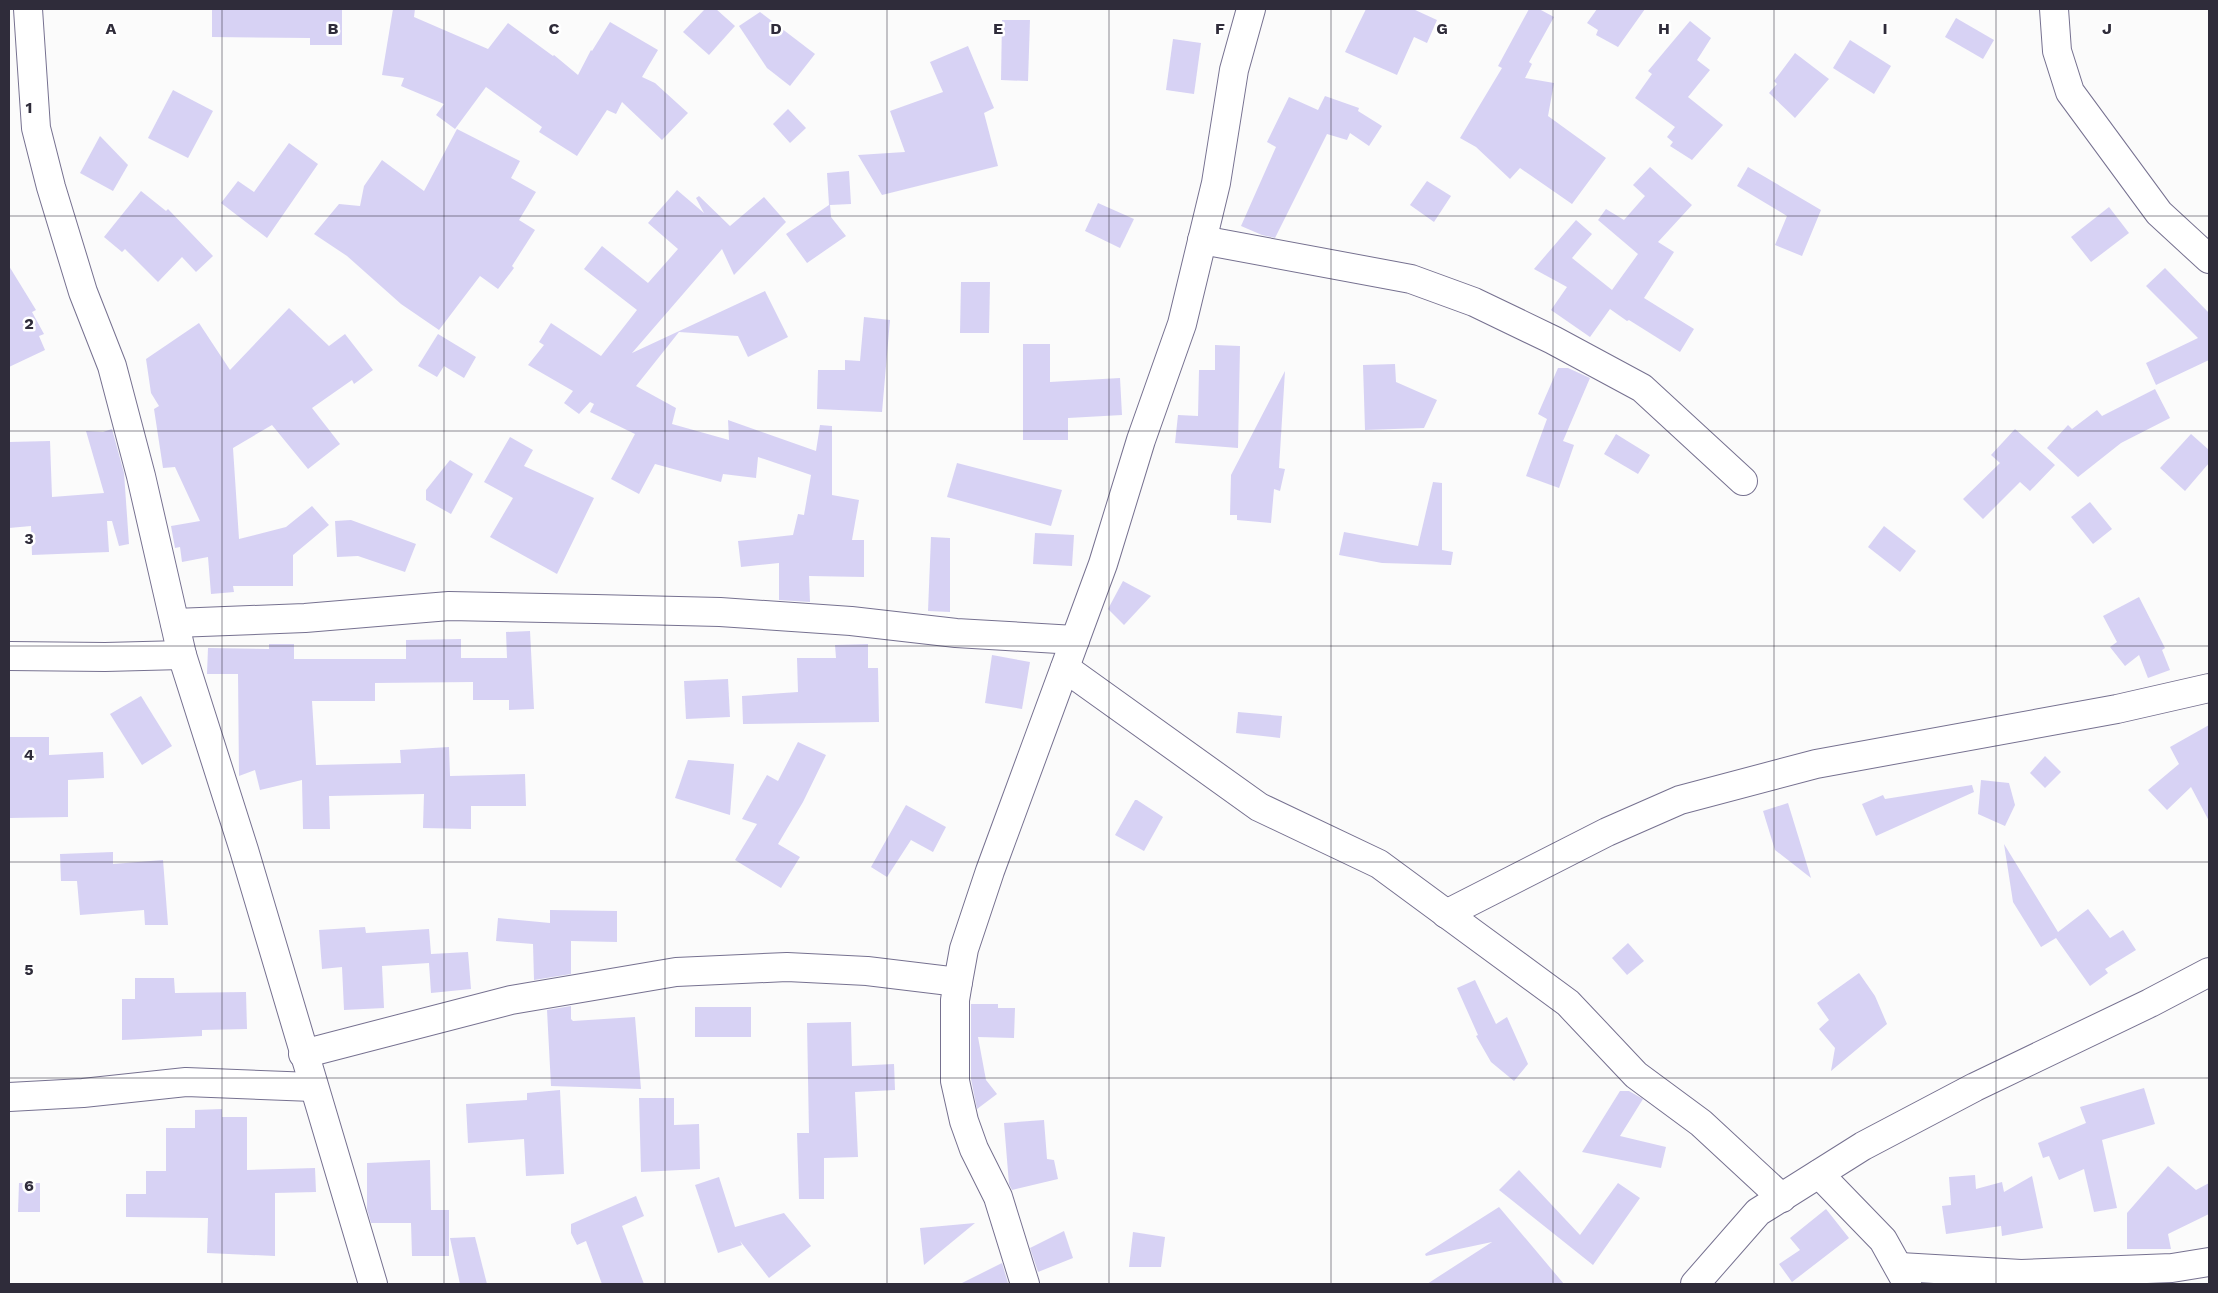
<svg xmlns="http://www.w3.org/2000/svg" width="2218" height="1293" font-family="'Work Sans',sans-serif">
<style>
.building{fill:#d7d2f4}
.lines{fill:none;stroke-linecap:round;stroke-linejoin:round}
.street-casing{stroke:#767190;stroke-width:30}
.street{stroke:#fff;stroke-width:28}
.grid{fill:none;stroke:#2f2c3a;stroke-width:1;stroke-opacity:0.55}
.grid-label{font-size:16px;text-anchor:middle;font-weight:bold;fill:#2f2c3a;stroke:#fff;stroke-width:5;stroke-linejoin:round;paint-order:stroke}
</style>
<rect width="100%" height="100%" fill="#fbfbfb"/>
<g class="building">
<polygon points="212,9 342,9 342,45 310,45 310,38 212,37"/>
<polygon points="393,9 415,9 414,17 488,49 508,23 553,56 554,55 578,75 591,50 592,51 610,22 658,50 642,77 655,83 688,113 662,140 622,102 616,114 607,110 577,156 539,132 542,127 486,87 455,129 436,115 444,104 401,86 404,78 382,75"/>
<polygon points="705,9 716,9 735,26 709,55 683,32"/>
<polygon points="1366,9 1413,9 1437,20 1427,43 1414,37 1397,75 1345,52"/>
<polygon points="1529,9 1539,9 1554,17 1529,62 1532,64 1525,78 1554,83 1548,116 1606,158 1572,204 1520,168 1510,179 1476,147 1460,138 1502,68 1498,66"/>
<polygon points="1597,9 1645,9 1618,47 1596,35 1598,30 1587,23"/>
<polygon points="760,12 815,54 790,86 767,68 739,26"/>
<polygon points="1956,18 1994,40 1983,59 1945,37"/>
<polygon points="1002,20 1030,20 1028,81 1001,80"/>
<polygon points="1690,21 1711,38 1697,60 1710,70 1688,97 1723,125 1692,160 1670,146 1673,142 1667,137 1675,127 1635,98 1652,74 1648,71"/>
<polygon points="1173,39 1201,43 1194,94 1166,90"/>
<polygon points="1850,40 1891,66 1874,94 1833,68"/>
<polygon points="968,46 994,108 984,113 998,166 882,195 858,155 905,152 890,111 943,92 930,62"/>
<polygon points="1795,53 1829,79 1795,118 1769,93 1777,84 1774,81"/>
<polygon points="173,90 213,111 188,158 148,138"/>
<polygon points="1325,96 1359,108 1358,111 1382,126 1369,146 1350,133 1347,140 1327,134 1275,238 1262,235 1241,226 1276,147 1267,142 1289,97 1318,110"/>
<polygon points="788,109 806,128 790,143 773,124"/>
<polygon points="457,129 520,161 511,178 536,192 519,220 535,230 512,266 514,268 498,289 480,276 439,330 401,304 347,256 314,234 339,204 360,206 364,186 382,160 424,191"/>
<polygon points="100,136 128,165 113,191 80,173"/>
<polygon points="289,143 318,164 267,238 221,203 238,181 254,192"/>
<polygon points="1650,167 1692,205 1658,242 1674,252 1644,298 1694,329 1680,352 1629,320 1627,321 1610,309 1590,337 1551,310 1567,287 1534,269 1576,220 1592,234 1572,258 1612,290 1638,254 1598,220 1606,209 1624,220 1645,196 1633,185"/>
<polygon points="1748,167 1821,210 1802,256 1775,245 1787,216 1737,186"/>
<polygon points="849,171 851,204 830,205 831,217 846,236 807,263 786,234 829,205 827,173"/>
<polygon points="1427,181 1451,196 1434,222 1410,205"/>
<polygon points="677,190 704,213 696,198 699,196 730,226 764,197 786,222 734,275 722,249 632,353 765,291 788,337 748,357 738,336 679,332 636,386 676,408 672,424 729,440 728,420 816,451 820,425 832,426 832,495 859,500 852,540 864,540 864,577 809,576 810,602 779,600 779,563 741,567 738,541 793,535 798,514 804,515 811,475 758,457 756,478 723,474 721,482 655,464 639,494 611,479 635,434 590,412 594,404 590,402 579,414 564,403 573,391 528,365 544,345 539,342 551,323 601,356 637,310 584,269 602,246 648,283 678,249 648,223"/>
<polygon points="141,191 166,211 168,209 213,256 196,272 182,257 158,282 125,249 122,252 104,237"/>
<polygon points="1098,203 1134,219 1120,248 1085,231"/>
<polygon points="2109,207 2129,233 2091,262 2071,237"/>
<polygon points="9,266 36,310 32,312 44,334 39,336 45,350 9,367"/>
<polygon points="2165,268 2209,313 2209,360 2156,385 2146,363 2198,338 2146,286"/>
<polygon points="961,282 990,282 989,333 960,333"/>
<polygon points="289,308 329,346 345,334 373,370 354,384 352,380 312,408 340,444 308,469 272,425 233,448 239,539 286,527 312,506 329,525 293,555 293,586 233,586 234,592 211,594 208,557 182,562 180,547 175,548 171,526 200,521 175,467 163,468 154,409 159,406 151,393 146,359 199,323 230,370"/>
<polygon points="864,317 890,320 882,412 817,409 818,370 845,370 845,360 860,361"/>
<polygon points="438,334 476,357 464,378 444,366 437,377 418,366"/>
<polygon points="1023,344 1050,344 1050,382 1120,378 1122,415 1068,418 1068,440 1023,440"/>
<polygon points="1215,345 1240,346 1238,448 1175,443 1178,415 1198,416 1199,370 1215,370"/>
<polygon points="1395,364 1396,382 1437,400 1424,428 1365,430 1363,365"/>
<polygon points="1558,368 1568,368 1590,378 1563,441 1574,445 1559,488 1526,476 1547,419 1538,414"/>
<polygon points="1285,371 1279,468 1285,469 1280,491 1274,489 1271,523 1237,520 1237,515 1230,515 1231,475"/>
<polygon points="2155,389 2170,418 2121,443 2078,477 2047,448 2068,425 2072,429 2097,410 2102,416"/>
<polygon points="112,429 124,473 129,544 119,546 112,521 107,521 109,552 32,555 31,526 9,528 9,442 50,441 52,497 104,493 86,431 103,432"/>
<polygon points="2015,429 2055,465 2030,491 2020,482 1983,519 1963,499 2000,463 1991,455"/>
<polygon points="1616,434 1650,455 1638,474 1604,454"/>
<polygon points="2191,434 2209,450 2209,463 2185,491 2160,468"/>
<polygon points="510,437 533,450 524,466 594,498 557,574 490,537 513,498 484,482"/>
<polygon points="450,460 473,474 451,514 426,500 426,490"/>
<polygon points="957,463 1062,490 1051,526 947,497"/>
<polygon points="1433,482 1442,483 1442,550 1453,552 1451,565 1382,563 1339,555 1344,532 1418,546"/>
<polygon points="2090,502 2112,529 2093,544 2071,517"/>
<polygon points="351,520 416,544 405,572 358,556 337,557 335,521"/>
<polygon points="1884,526 1916,551 1900,572 1868,547"/>
<polygon points="1035,533 1074,535 1072,566 1033,564"/>
<polygon points="931,537 950,538 950,612 928,611"/>
<polygon points="1123,581 1151,596 1124,625 1108,609"/>
<polygon points="2139,597 2165,648 2162,650 2170,670 2148,678 2139,655 2125,666 2110,647 2117,642 2103,616"/>
<polygon points="530,631 534,709 509,710 509,700 473,700 473,682 375,683 375,701 312,701 316,765 401,763 400,750 449,747 450,776 525,774 526,806 471,806 471,829 423,828 424,794 329,796 330,829 303,829 302,780 260,790 255,770 239,776 238,674 207,674 208,648 269,649 269,644 294,644 294,659 406,659 406,640 461,639 461,658 507,658 506,632"/>
<polygon points="868,644 868,668 878,668 879,722 743,724 742,696 798,692 797,658 836,658 835,645"/>
<polygon points="992,655 1030,662 1022,709 985,703"/>
<polygon points="728,679 730,717 686,719 684,681"/>
<polygon points="141,696 172,746 142,765 110,714"/>
<polygon points="1238,712 1282,716 1280,738 1236,733"/>
<polygon points="2209,725 2209,821 2191,787 2167,810 2148,790 2179,764 2170,747"/>
<polygon points="9,737 49,737 49,755 103,752 104,778 68,780 68,817 9,818"/>
<polygon points="798,742 826,755 803,802 778,844 800,857 781,888 735,860 757,824 742,819 767,775 778,781"/>
<polygon points="2045,756 2061,772 2045,788 2030,773"/>
<polygon points="688,760 734,764 730,815 675,798"/>
<polygon points="1981,780 2009,783 2015,805 2005,826 1978,814"/>
<polygon points="1972,785 1974,792 1876,836 1862,804 1883,795 1885,799"/>
<polygon points="1135,800 1137,800 1163,817 1144,851 1115,835"/>
<polygon points="1788,803 1811,878 1775,850 1763,811"/>
<polygon points="906,805 946,827 933,852 911,840 887,877 871,867"/>
<polygon points="2004,844 2058,932 2088,909 2110,938 2123,930 2136,950 2105,969 2108,973 2090,986 2056,938 2041,947 2013,902"/>
<polygon points="113,852 113,864 163,860 168,925 145,925 144,910 80,915 77,881 61,881 60,854"/>
<polygon points="550,910 617,911 617,942 571,941 571,974 534,980 533,944 496,941 498,918 550,923"/>
<polygon points="365,927 366,933 429,929 431,954 468,952 471,989 431,993 429,963 382,966 384,1008 344,1010 342,967 322,969 319,930"/>
<polygon points="1628,943 1644,961 1627,975 1612,958"/>
<polygon points="1859,973 1875,996 1887,1024 1831,1071 1835,1048 1819,1029 1829,1020 1817,1003"/>
<polygon points="135,978 174,978 175,993 246,992 247,1029 202,1030 202,1036 122,1040 122,999 135,999"/>
<polygon points="1475,980 1496,1024 1507,1017 1528,1064 1514,1081 1491,1062 1476,1036 1478,1035 1457,988"/>
<polygon points="971,1004 998,1004 998,1008 1015,1008 1014,1038 978,1037 986,1080 997,1094 977,1109 971,1079"/>
<polygon points="571,1006 571,1019 573,1021 635,1017 641,1089 551,1086 547,1010"/>
<rect x="695" y="1007" width="56" height="30"/>
<polygon points="851,1022 852,1066 894,1064 895,1090 855,1092 858,1157 824,1158 824,1199 799,1199 797,1133 809,1133 807,1023"/>
<polygon points="2144,1088 2155,1124 2102,1140 2117,1208 2094,1212 2084,1169 2059,1180 2049,1156 2043,1158 2038,1143 2086,1123 2080,1107"/>
<polygon points="560,1090 564,1174 526,1176 524,1139 468,1143 466,1104 527,1100 527,1093"/>
<polygon points="1620,1091 1629,1091 1643,1099 1620,1136 1666,1147 1661,1168 1582,1152"/>
<polygon points="639,1098 674,1098 674,1125 699,1124 700,1169 641,1172"/>
<polygon points="222,1109 222,1117 247,1117 247,1170 315,1168 316,1192 275,1193 275,1256 207,1253 208,1218 126,1217 126,1194 146,1194 146,1171 166,1171 166,1128 195,1128 195,1110"/>
<polygon points="1044,1120 1047,1159 1054,1160 1058,1179 1012,1190 1009,1184 1004,1123"/>
<polygon points="430,1160 431,1210 449,1210 449,1256 412,1256 411,1223 371,1223 367,1209 367,1163"/>
<polygon points="2168,1166 2196,1190 2209,1183 2209,1214 2168,1234 2171,1249 2127,1249 2127,1213"/>
<polygon points="1519,1170 1580,1235 1618,1183 1640,1198 1593,1265 1499,1190"/>
<polygon points="1975,1175 1976,1189 2002,1182 2004,1192 2032,1176 2043,1228 2002,1236 2001,1226 1946,1234 1942,1206 1951,1205 1949,1177"/>
<polygon points="719,1177 735,1227 784,1213 811,1246 769,1278 740,1241 742,1245 718,1253 695,1185"/>
<polygon points="19,1183 40,1183 40,1212 18,1212"/>
<polygon points="636,1196 644,1216 622,1226 644,1284 602,1284 586,1241 577,1245 571,1233 571,1224"/>
<polygon points="1499,1207 1564,1284 1427,1284 1492,1242 1426,1256 1425,1254"/>
<polygon points="1826,1209 1849,1238 1792,1282 1779,1264 1800,1250 1790,1238"/>
<polygon points="975,1223 924,1265 920,1228"/>
<polygon points="1064,1231 1073,1258 1038,1272 1030,1248"/>
<polygon points="1133,1232 1165,1237 1161,1267 1129,1267"/>
<polygon points="475,1237 487,1284 460,1284 450,1238"/>
<polygon points="1002,1263 1008,1283 960,1284"/>
</g>
<g class="lines">
<defs>
<g id="street">
<polyline points="28,9 36,128 51,187 83,292 112,366 141,476 182,655 244,850 373,1284"/>
<polyline points="2054,9 2057,51 2070,92 2159,213 2209,259"/>
<polyline points="1202,240 1411,279 1474,302 1553,340 1642,388 1743,481"/>
<polyline points="175,623 305,618 449,606 595,609 720,612 851,621 956,633 1075,640"/>
<polyline points="9,656 105,657 182,655"/>
<polyline points="1065,668 1259,807 1379,864 1474,934 1568,1003 1636,1075 1701,1123 1782,1198"/>
<polyline points="1446,914 1607,832 1680,800 1816,764 2117,709 2209,688"/>
<polyline points="303,1054 511,1000 676,972 787,967 867,971 958,982"/>
<polyline points="9,1097 83,1093 186,1082 313,1087"/>
<polyline points="1819,1174 1883,1240 1907,1283"/>
<polyline points="1900,1267 2021,1274 2172,1268 2209,1262"/>
<polyline points="1025,1284 998,1197 974,1149 964,1121 955,1081 955,1000 958,982 964,949 990,871 1103,564 1141,440 1182,324 1216,183 1234,70 1251,9"/>
<polyline points="1695,1284 1758,1212 1863,1146 1975,1087 2150,1003 2209,972"/>
</g>
</defs>
<use href="#street" class="street-casing"/>
<use href="#street" class="street"/>
</g>
<path class="grid" d="M222,9V1284M444,9V1284M665,9V1284M887,9V1284M1109,9V1284M1331,9V1284M1553,9V1284M1774,9V1284M1996,9V1284M9,216H2209M9,431H2209M9,646H2209M9,862H2209M9,1078H2209"/>
<g class="grid-label">
<text x="111" y="34">A</text>
<text x="333" y="34">B</text>
<text x="554" y="34">C</text>
<text x="776" y="34">D</text>
<text x="998" y="34">E</text>
<text x="1220" y="34">F</text>
<text x="1442" y="34">G</text>
<text x="1664" y="34">H</text>
<text x="1885" y="34">I</text>
<text x="2107" y="34">J</text>
<text x="29" y="113">1</text>
<text x="29" y="329">2</text>
<text x="29" y="544">3</text>
<text x="29" y="760">4</text>
<text x="29" y="975">5</text>
<text x="29" y="1191">6</text>
</g>
<rect width="2218" height="1293" fill="none" stroke="#2f2c3a" stroke-width="20"/>
</svg>
